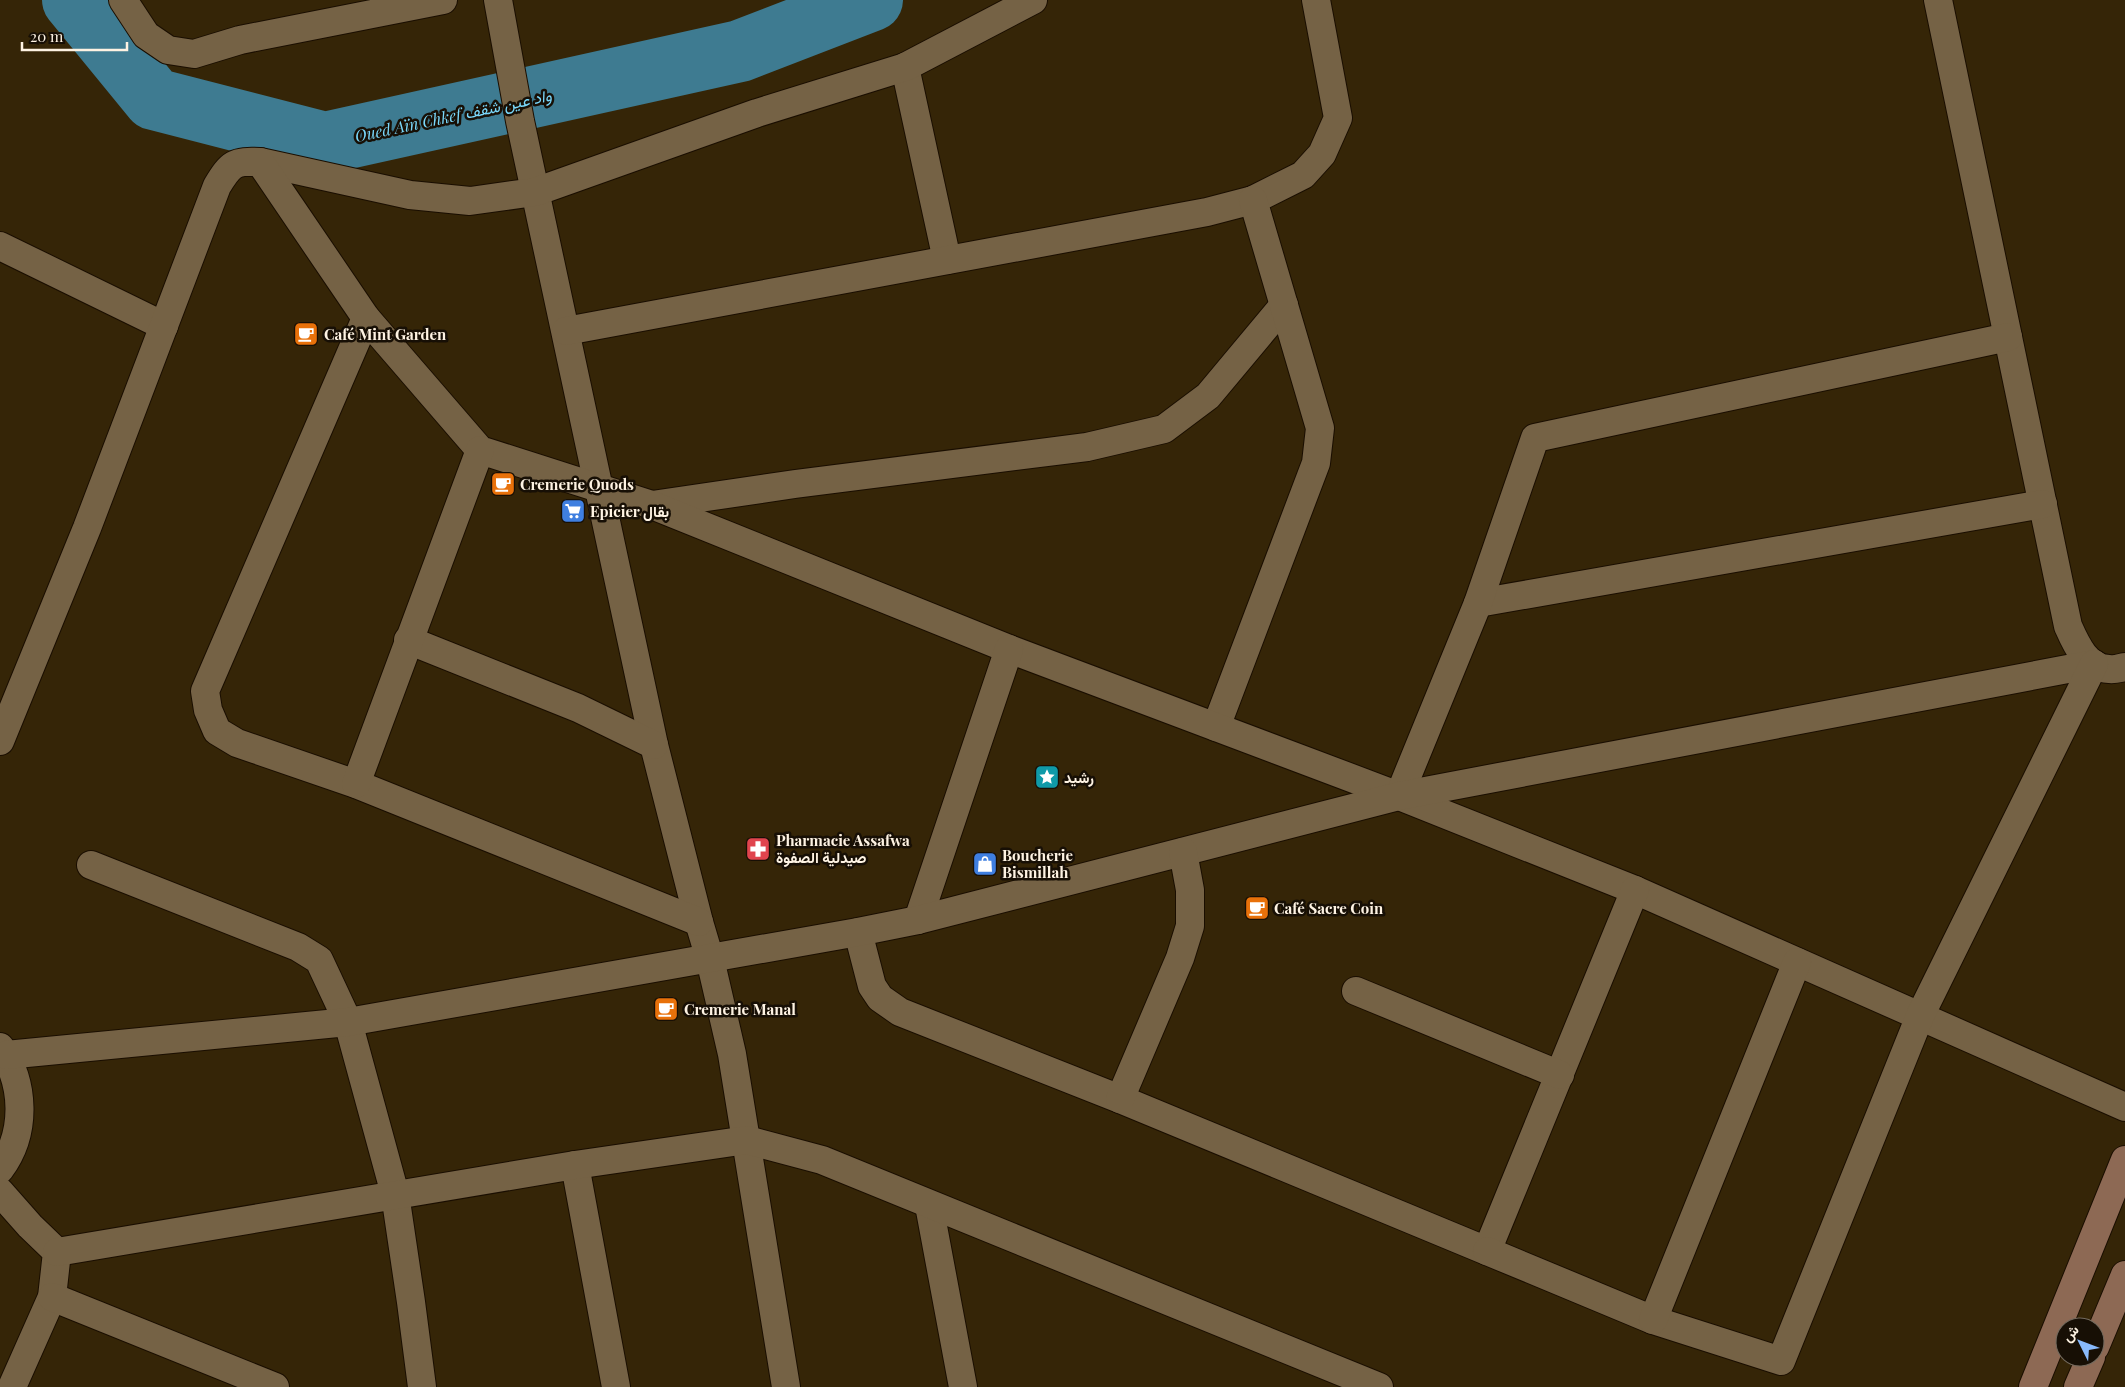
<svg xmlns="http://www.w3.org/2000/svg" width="2125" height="1387" font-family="'Playfair Display',Vazirmatn,serif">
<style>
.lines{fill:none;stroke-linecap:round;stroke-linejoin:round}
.river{stroke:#3e7b91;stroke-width:62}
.street-casing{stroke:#1a0e00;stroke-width:30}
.secondary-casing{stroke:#1a0e00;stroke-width:30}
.street{stroke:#756245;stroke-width:28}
.secondary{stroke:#8d6954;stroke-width:28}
.labels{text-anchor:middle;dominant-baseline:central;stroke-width:5;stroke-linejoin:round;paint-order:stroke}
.poi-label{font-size:15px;font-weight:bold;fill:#fef3e3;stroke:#170f05;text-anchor:start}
.water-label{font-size:16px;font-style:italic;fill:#7ad8fb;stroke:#170f05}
</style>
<rect width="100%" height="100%" fill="#352507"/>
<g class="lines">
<polyline class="river" points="73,0 154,99 325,143 740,51 872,0"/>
<defs>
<g id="street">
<polyline points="123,0 146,35 168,50 194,54 240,40 443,0"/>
<polyline points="498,0 520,121 654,745 699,922 710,959 732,1054 786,1387"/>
<path d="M1938,0L2068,626C2076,644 2086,668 2109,669C2114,670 2120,668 2125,667"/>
<polyline points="905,67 947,260"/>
<polyline points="260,162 410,195 470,201 535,192 757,113 905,67 1033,0"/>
<polyline points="0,246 164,326"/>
<polyline points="366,318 205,691 208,710 217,731 237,743 356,784 699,922"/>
<polyline points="566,331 1207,212 1253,200 1303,175 1322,154 1338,118 1316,0"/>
<polyline points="652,505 795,484 1087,447 1164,429 1208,396 1284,305"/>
<polyline points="1478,603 2043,504"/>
<polyline points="408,640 578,708 654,745"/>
<polyline points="1216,727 1316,463 1320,428 1253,200"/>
<path d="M0,741L87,528L217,186C231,163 234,161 260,162L366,318L480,450L652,505L1009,649L1399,796L1635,890L2125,1107"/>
<polyline points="356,784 480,450"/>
<polyline points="1399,796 1478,603 1535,438 2008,337"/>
<polyline points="91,865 298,947 319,960 348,1022 395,1194 411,1302 422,1387"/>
<polyline points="918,920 1009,649"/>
<polyline points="858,932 872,986 880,998 900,1012 1120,1099 1487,1251 1635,890"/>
<polyline points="1356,991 1560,1075"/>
<path d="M0,1047C25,1083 27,1133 0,1169"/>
<polyline points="6,1055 348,1022 858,932 918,920 1399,796 2094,664"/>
<polyline points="1120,1099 1180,958 1190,926 1190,890 1183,852"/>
<polyline points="575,1165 616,1387"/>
<polyline points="0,1192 30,1226 57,1252 52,1297 12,1387"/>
<polyline points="929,1205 963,1387"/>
<polyline points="1487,1251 1653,1320 1781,1361 1920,1016 2094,664"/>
<polyline points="57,1252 575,1165 747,1140 822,1160 1379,1387"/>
<polyline points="52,1297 275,1387"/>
<polyline points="1653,1320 1797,962"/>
</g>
<g id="secondary">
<polyline points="2095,1347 2125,1275"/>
<polyline points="2033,1387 2125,1160"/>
<polyline points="2078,1387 2091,1357"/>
</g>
</defs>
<use href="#street" class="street-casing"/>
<use href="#secondary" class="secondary-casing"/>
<use href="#street" class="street"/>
<use href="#secondary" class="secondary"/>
</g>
<defs>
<symbol id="cafe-square" viewBox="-11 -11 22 22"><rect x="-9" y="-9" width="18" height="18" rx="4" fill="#e8710a" stroke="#170f05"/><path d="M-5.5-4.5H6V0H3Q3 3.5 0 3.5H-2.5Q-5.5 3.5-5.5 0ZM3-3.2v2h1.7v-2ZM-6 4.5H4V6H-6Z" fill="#fff"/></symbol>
<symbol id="supermarket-square" viewBox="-11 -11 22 22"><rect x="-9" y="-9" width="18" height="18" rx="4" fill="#3f7fe0" stroke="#170f05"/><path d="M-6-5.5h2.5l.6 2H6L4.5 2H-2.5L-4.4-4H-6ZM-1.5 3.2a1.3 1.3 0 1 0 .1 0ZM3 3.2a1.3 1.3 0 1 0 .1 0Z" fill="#fff"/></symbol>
<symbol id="sight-square" viewBox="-11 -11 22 22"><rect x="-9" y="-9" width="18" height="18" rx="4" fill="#0f9aa8" stroke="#170f05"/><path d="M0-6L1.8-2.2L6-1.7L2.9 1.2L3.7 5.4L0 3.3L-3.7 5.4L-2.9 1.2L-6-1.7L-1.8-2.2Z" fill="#fff"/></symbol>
<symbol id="pharmacy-square" viewBox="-11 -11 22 22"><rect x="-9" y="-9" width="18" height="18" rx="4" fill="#e0444e" stroke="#170f05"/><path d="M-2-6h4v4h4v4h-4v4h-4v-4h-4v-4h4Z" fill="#fff"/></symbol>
<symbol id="shop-square" viewBox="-11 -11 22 22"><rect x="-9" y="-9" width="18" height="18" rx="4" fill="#3f7fe0" stroke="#170f05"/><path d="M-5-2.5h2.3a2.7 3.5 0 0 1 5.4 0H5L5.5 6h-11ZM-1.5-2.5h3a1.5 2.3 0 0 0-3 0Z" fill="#fff"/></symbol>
</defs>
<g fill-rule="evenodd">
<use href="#cafe-square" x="292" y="320" width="28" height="28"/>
<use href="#cafe-square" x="489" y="470" width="28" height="28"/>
<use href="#supermarket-square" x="559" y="497" width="28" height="28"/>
<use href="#sight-square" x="1033" y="763" width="28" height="28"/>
<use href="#pharmacy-square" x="744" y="835" width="28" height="28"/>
<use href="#shop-square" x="971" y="850" width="28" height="28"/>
<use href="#cafe-square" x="1243" y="894" width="28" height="28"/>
<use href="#cafe-square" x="652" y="995" width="28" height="28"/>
</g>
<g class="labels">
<g class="poi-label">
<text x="324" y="334">Café Mint Garden</text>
<text x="520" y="484">Cremerie Quods</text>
<text x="590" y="511">Epicier بقال</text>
<text x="1064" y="777">رشيد</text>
<text x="776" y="840">Pharmacie Assafwa<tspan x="776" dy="17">صيدلية الصفوة</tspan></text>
<text x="1002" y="855">Boucherie<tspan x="1002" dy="17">Bismillah</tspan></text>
<text x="1274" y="908">Café Sacre Coin</text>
<text x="684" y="1009">Cremerie Manal</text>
</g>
<g class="water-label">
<text transform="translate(453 115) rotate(-12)">Oued Aïn Chkef واد عين شقف</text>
</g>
</g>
<g transform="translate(2080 1342) rotate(312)"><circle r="24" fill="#170f05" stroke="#736a5e"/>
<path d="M0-4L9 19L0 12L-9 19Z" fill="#89bafc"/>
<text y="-8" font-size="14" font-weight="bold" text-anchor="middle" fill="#fef3e3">ش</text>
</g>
<path d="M22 42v8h105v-8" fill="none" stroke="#fef3e3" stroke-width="2.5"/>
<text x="30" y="42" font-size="15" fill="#fef3e3" stroke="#170f05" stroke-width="4" paint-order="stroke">20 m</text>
</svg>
